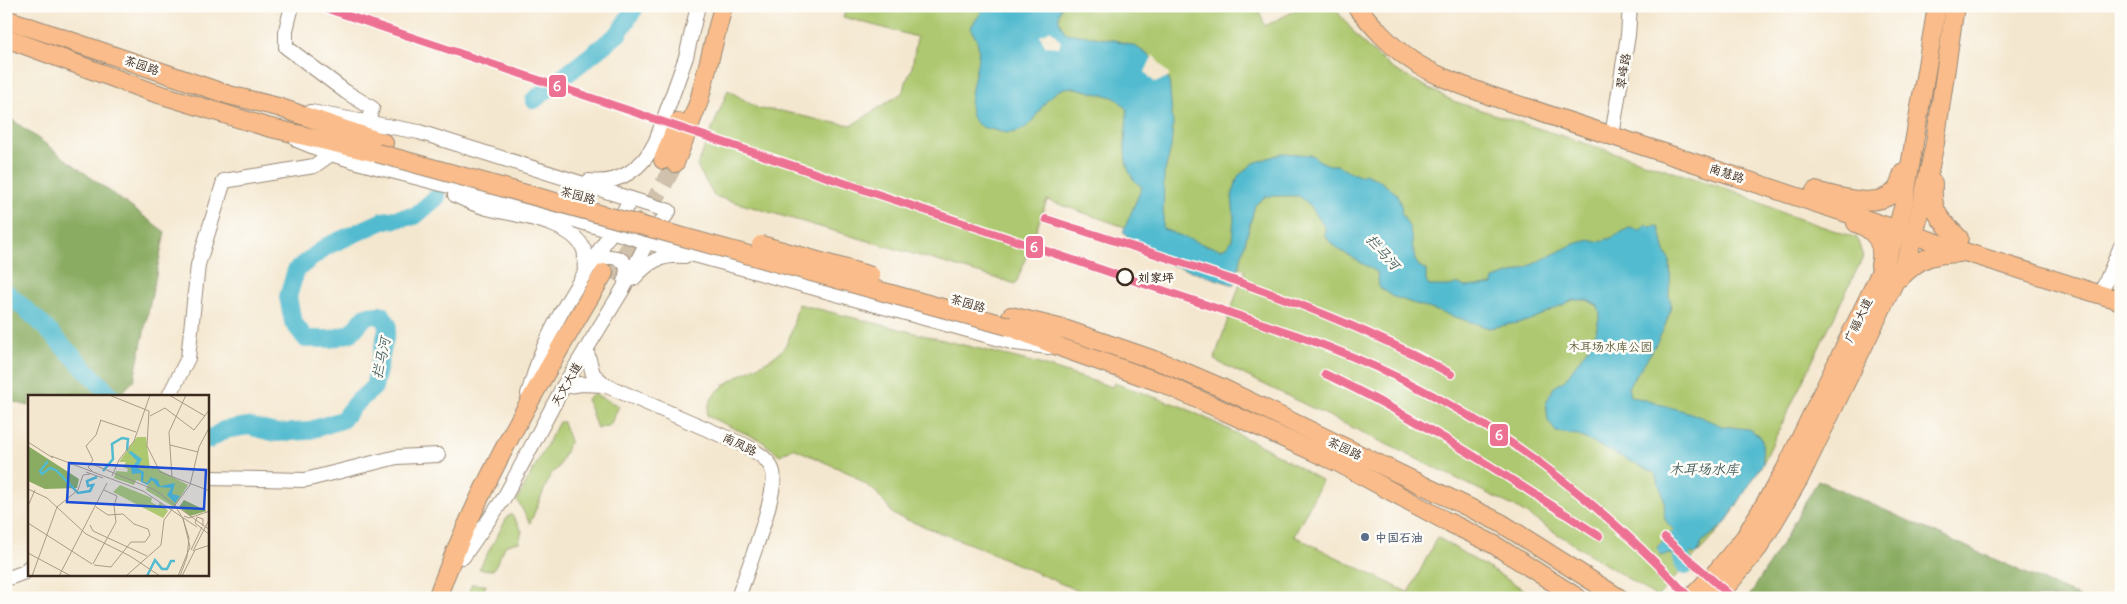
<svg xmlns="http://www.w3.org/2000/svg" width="2127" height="604" font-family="Delius,'LXGW WenKai TC',sans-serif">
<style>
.green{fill:#adc86f;stroke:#747946}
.forest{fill:#8aac62;stroke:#626b40}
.water{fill:#52bbcf;stroke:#467276}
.pier{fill:#f4e7cf}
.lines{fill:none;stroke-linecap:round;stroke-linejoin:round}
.river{stroke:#52bbcf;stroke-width:18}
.major-tunnel{stroke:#cfc1ac;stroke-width:18;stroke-dasharray:18 9;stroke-linecap:butt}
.minor-casing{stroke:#988876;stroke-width:16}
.major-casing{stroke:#988876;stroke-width:20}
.minor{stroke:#fff;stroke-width:14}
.major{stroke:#f9bc8a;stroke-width:18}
.major-bridge-casing{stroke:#988876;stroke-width:20;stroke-linecap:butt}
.major-bridge{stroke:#f9bc8a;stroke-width:18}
.metro-1-casing{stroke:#fdfcf7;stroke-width:11}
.metro-1{stroke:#ed7193;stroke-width:8}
.stop-dot{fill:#fdfcf7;stroke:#3b2a1e;stroke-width:2.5}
.service-dot{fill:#5c6f8a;stroke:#fdfcf7;stroke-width:2}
.labels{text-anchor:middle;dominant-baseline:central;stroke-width:5;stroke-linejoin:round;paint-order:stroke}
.street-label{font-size:12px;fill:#3b2a1e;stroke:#fdfcf7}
.stop-label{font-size:12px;font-weight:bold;fill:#3b2a1e;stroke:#fdfcf7;text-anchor:start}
.park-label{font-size:12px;fill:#5d5936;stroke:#fdfcf7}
.service-label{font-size:12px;font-weight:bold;fill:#4e5e75;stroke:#fdfcf7;text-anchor:start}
.water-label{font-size:14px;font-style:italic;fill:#435d5c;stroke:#fdfcf7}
.inset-river{fill:none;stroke:#52bbcf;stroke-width:2.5}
.inset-road{fill:none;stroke:#aa9b88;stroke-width:1}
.view{fill:#1d4ed8;fill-opacity:0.15;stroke:#1d4ed8;stroke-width:2.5}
.inset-edge{fill:none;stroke:#3b2a1e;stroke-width:2.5}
.line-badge{stroke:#fdfcf7;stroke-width:2}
.badge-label{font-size:14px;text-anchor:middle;font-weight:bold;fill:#fff}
</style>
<rect width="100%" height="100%" fill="#fdfcf7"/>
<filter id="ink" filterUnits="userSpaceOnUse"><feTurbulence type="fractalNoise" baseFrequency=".02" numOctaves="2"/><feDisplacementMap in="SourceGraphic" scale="10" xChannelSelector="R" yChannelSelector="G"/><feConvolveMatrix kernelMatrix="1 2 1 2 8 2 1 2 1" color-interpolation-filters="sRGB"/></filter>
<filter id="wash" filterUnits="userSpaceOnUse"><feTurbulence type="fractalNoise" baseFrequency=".0096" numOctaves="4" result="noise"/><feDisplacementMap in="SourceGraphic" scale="20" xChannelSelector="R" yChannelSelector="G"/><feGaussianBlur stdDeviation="1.12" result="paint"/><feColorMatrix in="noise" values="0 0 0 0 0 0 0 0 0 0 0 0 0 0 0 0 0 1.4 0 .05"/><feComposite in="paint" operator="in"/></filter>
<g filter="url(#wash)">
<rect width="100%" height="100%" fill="#f4e7cf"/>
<g class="green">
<polygon points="848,6 1257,6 1265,26 1304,6 1333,6 1361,41 1391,68 1453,101 1737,192 1785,214 1857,238 1863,257 1763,463 1724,525 1657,597 1515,507 1214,360 1245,269 1047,200 1016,284 714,196 697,166 728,90 759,109 781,111 823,121 852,125 902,93 912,67 917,37 843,17"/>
<path d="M798,304L1036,363L1112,387L1114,383L1183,407L1264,447L1322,481L1294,536L1409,593L1437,537L1538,598H1094L978,547L894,515L876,492L851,474L793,448L780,455L760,440L707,416C706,381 760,371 781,351C792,340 794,319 798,304Z"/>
<polygon points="594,394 619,406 610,425 597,429 587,399"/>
<polygon points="559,422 563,422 570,441 558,468 551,474 530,523 517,500"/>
<polygon points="512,515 522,531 519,542 506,545 493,570 479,569 508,516"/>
<polygon points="472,584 486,585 481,598 466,598"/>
</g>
<g class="forest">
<polygon points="6,115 165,232 134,380 119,396 29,396 29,406 6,400"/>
<polygon points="1818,480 2081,598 1748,598 1784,540"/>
</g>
<path class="water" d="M986,6H1062C1056,17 1059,23 1066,33L1114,40L1135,46L1151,57L1169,79L1173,125L1171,148L1164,175L1163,229L1205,245L1221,249L1227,247L1232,240L1234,218L1232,196L1238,176L1254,163L1283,153L1312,155L1320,161L1329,165H1337L1359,176L1365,174L1377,179L1396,193L1402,208L1401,212L1410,229L1415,260L1419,266L1426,270V281L1429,286H1449L1459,284L1465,287L1493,285V279L1519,271L1574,244L1590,240L1596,242L1611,238L1629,228L1641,230L1646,224L1651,227L1658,226C1662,234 1662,240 1664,248C1665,254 1670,258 1670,265C1671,275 1670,283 1669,292C1668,297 1672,301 1671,306C1665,336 1644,363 1628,387L1630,396L1691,413L1722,426L1748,429L1759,435L1762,441L1763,463L1724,525L1702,542L1697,554L1680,552L1661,556L1657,547L1674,530C1660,517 1666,517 1664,501C1663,492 1657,482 1655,473L1577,435L1556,432L1548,421L1546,403L1554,387L1565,380L1594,339L1600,314L1598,306L1587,300H1573L1528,321L1489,328L1394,297L1379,287L1377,272L1336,248L1325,236V228L1310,205L1299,196H1266L1255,205L1234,285L1151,258L1123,232L1142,187C1117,171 1127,134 1127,110C1116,95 1112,97 1095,93C1087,91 1073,86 1065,88C1034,97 1038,145 994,130C989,129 983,128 979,125C958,112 982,66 978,45C977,39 973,33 970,28Z"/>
<g class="pier">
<polygon points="1051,30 1061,42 1059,47 1045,46 1040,35"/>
<polygon points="1153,55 1170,76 1155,83 1145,72"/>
</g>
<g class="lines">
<g class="river">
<polyline points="534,100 618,34 636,6"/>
<polyline points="6,292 39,321 111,396"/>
<polyline points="208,440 224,430 248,426 276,433 307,431 342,420 354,405 374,387 388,325 382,315 366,316 351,333 331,339 306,339 293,322 288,297 296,270 327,246 383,221 415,216 437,197"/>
<path d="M1684,529C1681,543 1677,554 1685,566"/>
</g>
</g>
</g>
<g filter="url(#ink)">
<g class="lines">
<polyline class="major-tunnel" points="612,279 675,163"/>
<defs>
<g id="minor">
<polyline points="292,6 286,30 286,47 346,92 372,108 368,122"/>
<polyline points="311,112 419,132 669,211 647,242 623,289 563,387 504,498 463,557"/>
<polyline points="1612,136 1628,35 1630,6"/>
<polyline points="297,140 331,154 361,163 552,213 647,242 1015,343 1049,347"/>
<path d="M589,181C620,185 643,168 656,141L686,57L698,6"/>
<path d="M455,195C465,200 476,205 487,208C513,215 573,221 584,250C586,256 584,266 585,273"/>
<path d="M568,212C578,210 585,199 578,189C576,186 571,183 568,180"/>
<path d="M593,264C601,255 624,253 627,269C627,272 625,278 625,281"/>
<path d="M634,278C649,261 661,254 685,256"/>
<polyline points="2105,284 2121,246"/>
<path d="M586,349L593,374L605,385L746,446C757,453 769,458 773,472C778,493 746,573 738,598"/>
<polyline points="563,387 581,384 605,385"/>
<path d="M528,394C533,379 537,362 544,347C567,294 603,249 631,199"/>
<polyline points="169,396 188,358 198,265 224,181 314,166 331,154"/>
<polyline points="208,478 305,480 397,457 438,455"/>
<polyline points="6,579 25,572 29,567"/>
</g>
<g id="major">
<path d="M1356,6C1372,25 1390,46 1411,60C1435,76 1464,86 1491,96L1968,253L2121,301"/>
<polyline points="6,19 229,95 278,107 384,143"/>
<polyline points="6,38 149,91 267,127 377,153"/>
<polyline points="663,160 678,122"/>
<polyline points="675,163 699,101 723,6"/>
<path d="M1933,183C1931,212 1939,219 1959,238"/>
<path d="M1815,191C1835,196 1878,210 1895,191C1899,187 1901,178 1903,173"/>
<path d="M1856,223C1876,230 1885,244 1880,265"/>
<path d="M1901,277C1921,257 1931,254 1960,253"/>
<polyline points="1011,316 1067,330 1166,364 1222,388 1501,523 1619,598"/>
<polyline points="1008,326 1065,349 1162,383 1341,464 1444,520 1493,544 1578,598"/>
<path d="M437,598C479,483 542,378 604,273"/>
<polyline points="1691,598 1717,571 1745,537 1785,470 1876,282 1893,242 1903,208 1937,6"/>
<polyline points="1715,598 1731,581 1759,547 1799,479 1908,254 1920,213 1935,143 1955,6"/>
</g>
</defs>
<use href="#minor" class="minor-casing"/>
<use href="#major" class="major-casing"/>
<use href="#minor" class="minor"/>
<use href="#major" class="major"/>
<defs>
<g id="major-bridge">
<polyline points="377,153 1008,326"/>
<polyline points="761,245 871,276"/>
</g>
</defs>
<use href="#major-bridge" class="major-bridge-casing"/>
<use href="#major-bridge" class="major-bridge"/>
<defs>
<g id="metro-1">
<path d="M319,6L1296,335C1453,390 1577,477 1690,598"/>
<path d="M1046,219C1183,263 1324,304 1451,374"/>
<path d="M1325,374C1422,420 1510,478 1599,536"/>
<polyline points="1665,538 1733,598"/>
</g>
</defs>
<use href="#metro-1" class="metro-1-casing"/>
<use href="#metro-1" class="metro-1"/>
</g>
</g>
<circle class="stop-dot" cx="1125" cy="277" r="8"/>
<circle class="service-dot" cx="1365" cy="537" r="5"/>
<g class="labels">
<g class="street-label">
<text transform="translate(142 65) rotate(19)">茶园路</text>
<text transform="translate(1623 71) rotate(-81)">翠峰路</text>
<text transform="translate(1727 173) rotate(18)">南慧路</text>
<text transform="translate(578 195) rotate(15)">茶园路</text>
<text transform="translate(968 303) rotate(16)">茶园路</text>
<text transform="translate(1858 320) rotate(-64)">广福大道</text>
<text transform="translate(566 384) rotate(-60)">天文大道</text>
<text transform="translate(740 444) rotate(26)">南凤路</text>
<text transform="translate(1345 448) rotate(26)">茶园路</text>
</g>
<g class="stop-label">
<text x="1138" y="277">刘家坪</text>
</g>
<g class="park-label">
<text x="1610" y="346">木耳场水库公园</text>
</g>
<g class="service-label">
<text x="1375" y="537">中国石油</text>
</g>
<g class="water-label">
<text transform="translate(1383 252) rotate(48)">拦马河</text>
<text transform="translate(381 358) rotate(-78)">拦马河</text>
<text x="1704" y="469">木耳场水库</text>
</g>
</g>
<g transform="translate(28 395)">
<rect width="181" height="181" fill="#f4e7cf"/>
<path d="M109,42H118L122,74L126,72L160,90L146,112L118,95L120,89L108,85L106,90L86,83L88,76L99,77L100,74L95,72L98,67H91ZM92,90L124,103L123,107L130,111L132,107L140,116L135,123L85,97Z" fill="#adc86f"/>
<path d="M0,51L51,84L49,93L17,94L0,86ZM156,105L179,116L162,121L151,112Z" fill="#8aac62"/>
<path d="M103,56L114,64L109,73L116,77L115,87L119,88L123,82L130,85L132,91L147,88L144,99L152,101L147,108L139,100L143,93L130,92L124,85L119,90L113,87V78L104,79L103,73L109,66L100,57Z" fill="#52bbcf"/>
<path class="inset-river" d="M20,66L12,76L14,79L22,73L28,75L50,98L62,96L65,90L60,91L59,86L69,82M75,76L85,64L84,49L94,43L100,44L99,56M119,181L127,165L134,174H139L143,166H147"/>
<path class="inset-road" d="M81,0L121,16L119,51L132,77L182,96M141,0L177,21M122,21L137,13L166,35L182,14M72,25L108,37M0,47L25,63M142,50L170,57M23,61L115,96L169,132M64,69L127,95L147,110L155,124L161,143L159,162L152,181M64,76L60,72L65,65L58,51L68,40L73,25M58,77L75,83M84,81L91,65L106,46L122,0M144,82L141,37L158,0M0,94L19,103L58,139L102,161L132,181M0,111L7,95M29,112L50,95L55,80L62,79M151,113L182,135M156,121L161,123L182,116M0,128L64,169M62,130L65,136L119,161M175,131V124L169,122L167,128L182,140M163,155L174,132M165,156L182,123M0,158L43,181M65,169L88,127L86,111L89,101L76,95M66,170L83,172L103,147H117L122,140L120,134L106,129L95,119L80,120L68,112M4,181L29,112M31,181L79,88M98,181L133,150L136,125L162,90L171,52L182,31M150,181L162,152L155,123M154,181L167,155L182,150"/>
<path class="view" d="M41,68L178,75L176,114L39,107Z"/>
<rect width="181" height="181" class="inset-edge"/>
</g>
<g class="line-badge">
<rect x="548" y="74" width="19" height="24" rx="5" fill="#ed7193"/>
<rect x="1025" y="235" width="19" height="24" rx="5" fill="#ed7193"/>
<rect x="1489" y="423" width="20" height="24" rx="5" fill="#ed7193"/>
</g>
<g class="badge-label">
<text x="557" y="91">6</text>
<text x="1034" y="252">6</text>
<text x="1499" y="440">6</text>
</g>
<rect width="2127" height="604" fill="none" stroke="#fdfcf7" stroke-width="25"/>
</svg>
